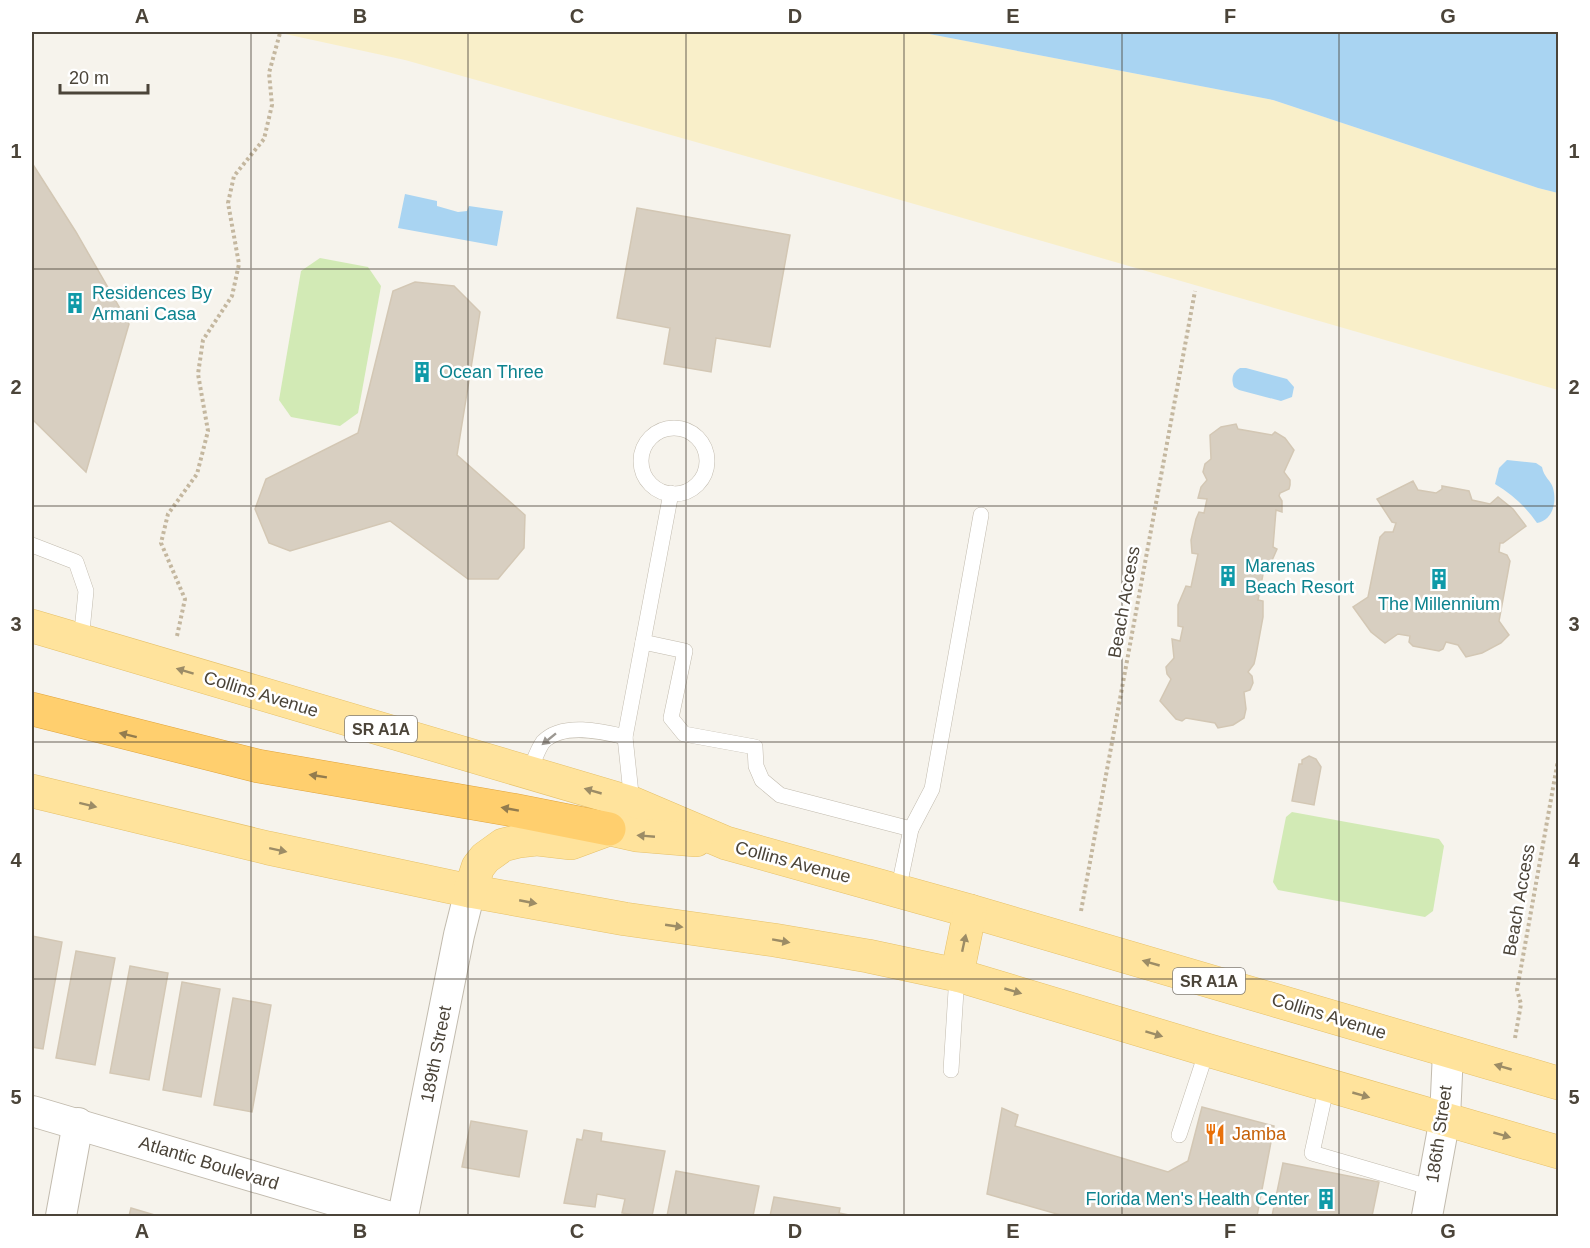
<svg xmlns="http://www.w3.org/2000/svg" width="1590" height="1248" font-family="Helvetica,sans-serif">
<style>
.green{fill:#d2eab5}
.sand{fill:#f9efc9}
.water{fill:#a9d4f2}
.building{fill:#d8cfc1;stroke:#d3c7b4;stroke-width:1.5}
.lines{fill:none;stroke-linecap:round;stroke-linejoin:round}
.service-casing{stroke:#c2bbae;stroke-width:16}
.minor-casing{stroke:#c2bbae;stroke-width:32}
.primary-casing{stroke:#e6c16a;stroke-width:34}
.motorway-casing{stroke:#e0a43c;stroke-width:34}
.path{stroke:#c4b79f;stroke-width:4;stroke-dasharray:3 3;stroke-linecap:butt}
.service{stroke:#fff;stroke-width:15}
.minor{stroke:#fff;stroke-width:30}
.primary{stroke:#ffe39c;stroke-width:33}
.motorway{stroke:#ffcf6e;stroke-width:33}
.oneway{fill:#9c8c66}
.oneway2{fill:#937c4e}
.oneway3{fill:#9c9892}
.grid{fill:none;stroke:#4b4439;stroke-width:1.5;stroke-opacity:0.55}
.labels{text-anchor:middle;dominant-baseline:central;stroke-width:5;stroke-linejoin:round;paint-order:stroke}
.shield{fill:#fff;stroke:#817c74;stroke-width:1.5}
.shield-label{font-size:16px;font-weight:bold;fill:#4b4439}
.culture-label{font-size:18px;fill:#0d838f;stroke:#fff;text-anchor:start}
.street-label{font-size:18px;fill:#4b4439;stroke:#fff}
.food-label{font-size:18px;fill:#c56008;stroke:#fff;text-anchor:start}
.neatline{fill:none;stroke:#4b4439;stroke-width:2}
.grid-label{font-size:20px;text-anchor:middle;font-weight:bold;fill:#4b4439}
</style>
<rect width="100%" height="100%" fill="#f6f3ec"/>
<g class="green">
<polygon points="320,258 368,267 381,286 358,413 340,426 291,417 279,400 301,271"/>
<polygon points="1292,812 1439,839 1444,846 1433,911 1425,917 1278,890 1273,882 1286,817"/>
</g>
<polygon class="sand" points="276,32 919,32 1273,100 1538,188 1558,193 1558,390 852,186 405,60"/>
<g class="water">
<polygon points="919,32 1558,32 1558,193 1538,188 1273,100"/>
<polygon points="405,194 437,201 437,206 458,212 467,211 469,206 503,211 497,246 398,228"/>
<path d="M1240,368H1246L1287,379L1294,387L1292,397L1281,401L1239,390L1234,387C1231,379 1232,373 1240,368Z"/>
<path d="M1507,460L1536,463L1542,467C1544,478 1551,480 1553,488C1557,502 1553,520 1537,523C1526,507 1512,494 1495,484L1499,468Z"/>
</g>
<g class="building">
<polygon points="32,163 76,232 129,324 86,472 32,419"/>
<polygon points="637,208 790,235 770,347 716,338 711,372 664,364 670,328 617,318"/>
<polygon points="415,282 454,286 480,312 457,455 525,515 524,548 498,579 468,579 390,521 290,551 269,543 255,509 266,479 358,433 393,291"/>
<polygon points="1236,424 1238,429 1272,435 1275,432 1285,438 1294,450 1284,472 1290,480 1290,485 1289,489 1280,493 1279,496 1282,501 1282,512 1276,510 1273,547 1277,549 1270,565 1265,564 1258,600 1263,601 1263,617 1256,655 1254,664 1248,672 1252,676 1253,683 1250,690 1244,692 1246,709 1244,718 1233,725 1218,728 1215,723 1186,718 1182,721 1176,719 1160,701 1171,679 1167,674 1166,667 1174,658 1172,639 1180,641 1183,627 1178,626 1178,605 1186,586 1191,587 1198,554 1192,553 1191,540 1196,519 1199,512 1204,513 1207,499 1198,498 1201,487 1207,480 1203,472 1205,464 1211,459 1210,435 1221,427"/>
<polygon points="1413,481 1418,490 1436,493 1442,489 1442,486 1469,491 1472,500 1490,504 1498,497 1513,509 1526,526 1503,543 1500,543 1499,552 1507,555 1510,561 1499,621 1509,635 1501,643 1482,653 1466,657 1458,645 1446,642 1443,649 1439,651 1413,646 1409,642 1410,636 1398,634 1385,643 1371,632 1353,607 1368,597 1380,537 1385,532 1393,532 1396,523 1392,522 1377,499"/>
<polygon points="1309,756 1316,759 1321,767 1314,805 1292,801 1299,764 1302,764 1302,760"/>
<polygon points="32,936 62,942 43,1049 32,1047"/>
<polygon points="76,951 115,958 95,1065 56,1058"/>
<polygon points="130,966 168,973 149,1080 110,1073"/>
<polygon points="182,982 220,989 201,1097 163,1090"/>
<polygon points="233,998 271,1005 252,1112 214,1105"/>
<polygon points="1202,1107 1274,1126 1257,1216 1064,1216 987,1194 1002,1108 1018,1115 1015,1126 1168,1172 1188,1161"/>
<polygon points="471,1121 527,1131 519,1177 462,1167"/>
<polygon points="584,1130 602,1133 601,1141 665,1151 652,1216 639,1216 622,1213 625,1199 597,1194 595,1207 564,1203 577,1139 582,1140"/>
<polygon points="1283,1163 1379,1182 1372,1216 1272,1216"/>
<polygon points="676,1171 759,1186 753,1216 667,1216"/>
<polygon points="774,1197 840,1208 839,1213 854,1216 770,1216"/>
<polygon points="131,1208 158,1216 129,1216"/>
</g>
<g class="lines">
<defs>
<g id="service">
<circle cx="674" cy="461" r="33"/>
<polyline points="32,545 76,562 86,591 81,641"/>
<polyline points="643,642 685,651 671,718 684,734 755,747 756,766 762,780 780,795 911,829 898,891"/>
<path d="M529,773C533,764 537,750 543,742C562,722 602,731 625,737"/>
<polyline points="632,803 625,737 671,493"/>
<polyline points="911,829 932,789 981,515"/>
<polyline points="951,1070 957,975"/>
<polyline points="1327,1085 1312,1153 1432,1188"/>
<polyline points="1179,1135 1207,1050"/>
</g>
<g id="minor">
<polyline points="32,1111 387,1216"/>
<polyline points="61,1216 78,1123"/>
<polyline points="403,1216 459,935 470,891"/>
<polyline points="1427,1216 1445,1118 1448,1052"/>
</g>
<g id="primary">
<polyline points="32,626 632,803 726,843 970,911 1558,1083"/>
<polyline points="32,791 268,848 470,891 625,919 774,940 868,956 957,975 1207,1050 1558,1152"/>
<polyline points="470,891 478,867 485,858 503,845 519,841 537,839 571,843 609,829 636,835 696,840"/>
<polyline points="957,975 970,911"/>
</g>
<polyline id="motorway" points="32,709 258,766 513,810 609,829"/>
</defs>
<use href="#service" class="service-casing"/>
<use href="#minor" class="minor-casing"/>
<use href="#primary" class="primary-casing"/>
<use href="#motorway" class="motorway-casing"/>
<g class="path">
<polyline points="177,636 185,599 161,543 168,514 197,474 208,431 198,374 203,340 232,296 239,264 228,203 234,176 264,139 272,105 269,73 280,33"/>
<polyline points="1081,911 1195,291"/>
<polyline points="1515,1038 1521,1004 1517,990 1558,760"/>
</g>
<use href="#service" class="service"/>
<use href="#minor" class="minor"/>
<use href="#primary" class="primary"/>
<use href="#motorway" class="motorway"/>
</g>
<defs><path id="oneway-solid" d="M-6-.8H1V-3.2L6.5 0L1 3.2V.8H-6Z" transform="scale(1.5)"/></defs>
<g class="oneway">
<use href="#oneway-solid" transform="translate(185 671) rotate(-163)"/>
<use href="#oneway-solid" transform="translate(593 791) rotate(-164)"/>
<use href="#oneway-solid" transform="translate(88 805) rotate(14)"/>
<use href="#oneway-solid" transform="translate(646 836) rotate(-175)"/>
<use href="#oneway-solid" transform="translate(278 850) rotate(12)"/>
<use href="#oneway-solid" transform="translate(528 902) rotate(11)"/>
<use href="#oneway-solid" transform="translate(674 926) rotate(8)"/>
<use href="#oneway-solid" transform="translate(781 941) rotate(10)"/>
<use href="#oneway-solid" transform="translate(964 943) rotate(-78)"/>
<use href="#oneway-solid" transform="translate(1151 963) rotate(-164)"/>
<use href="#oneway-solid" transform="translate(1013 991) rotate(16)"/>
<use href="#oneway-solid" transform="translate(1154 1034) rotate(17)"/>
<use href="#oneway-solid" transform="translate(1503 1067) rotate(-164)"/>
<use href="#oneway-solid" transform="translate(1361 1095) rotate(16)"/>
<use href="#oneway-solid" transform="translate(1502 1135) rotate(16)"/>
</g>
<g class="oneway2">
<use href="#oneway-solid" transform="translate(128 735) rotate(-166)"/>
<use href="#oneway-solid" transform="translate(318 776) rotate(-171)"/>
<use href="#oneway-solid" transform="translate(510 809) rotate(-170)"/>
</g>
<use class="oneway3" href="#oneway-solid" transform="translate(549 739) rotate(141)"/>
<path class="grid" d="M251,32V1216M468,32V1216M686,32V1216M904,32V1216M1122,32V1216M1339,32V1216M32,269H1558M32,506H1558M32,742H1558M32,979H1558"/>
<defs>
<symbol id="building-bare" viewBox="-9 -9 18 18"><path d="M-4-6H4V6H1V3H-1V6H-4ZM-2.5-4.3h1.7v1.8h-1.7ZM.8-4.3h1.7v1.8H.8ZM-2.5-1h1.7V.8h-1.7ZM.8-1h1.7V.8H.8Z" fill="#0f9aa8" stroke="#fff" stroke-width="2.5" paint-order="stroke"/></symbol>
<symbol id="restaurant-bare" viewBox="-9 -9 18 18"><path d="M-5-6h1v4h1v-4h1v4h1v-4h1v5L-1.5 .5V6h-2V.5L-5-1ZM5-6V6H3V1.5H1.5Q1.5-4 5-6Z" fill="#e8710a" stroke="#fff" stroke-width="2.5" paint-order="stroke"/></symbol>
</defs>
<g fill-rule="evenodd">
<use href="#building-bare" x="60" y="288" width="30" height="30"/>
<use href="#building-bare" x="407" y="357" width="30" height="30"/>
<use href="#building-bare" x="1213" y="561" width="30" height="30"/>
<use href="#building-bare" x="1424" y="564" width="30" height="30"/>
<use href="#restaurant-bare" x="1200" y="1119" width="30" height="30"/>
<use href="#building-bare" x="1311" y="1184" width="30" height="30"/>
</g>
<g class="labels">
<g class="shield">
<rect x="345" y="716" width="72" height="26" rx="4.5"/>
<rect x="1173" y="968" width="72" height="26" rx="4.5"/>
</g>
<g class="shield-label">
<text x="381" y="729">SR A1A</text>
<text x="1209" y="981">SR A1A</text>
</g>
<g class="culture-label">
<text x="92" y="293">Residences By<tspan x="92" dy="21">Armani Casa</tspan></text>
<text x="439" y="372">Ocean Three</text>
<text x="1245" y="566">Marenas<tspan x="1245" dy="21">Beach Resort</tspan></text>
<text x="1439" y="604" text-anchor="middle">The Millennium</text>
<text x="1309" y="1199" text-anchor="end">Florida Men's Health Center</text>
</g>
<g class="street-label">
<text transform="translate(1124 602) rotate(-80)">Beach Access</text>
<text transform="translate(261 694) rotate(17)">Collins Avenue</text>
<text transform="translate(793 862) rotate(15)">Collins Avenue</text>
<text transform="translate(1519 900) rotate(-80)">Beach Access</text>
<text transform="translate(1329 1016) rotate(17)">Collins Avenue</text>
<text transform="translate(436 1054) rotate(-79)">189th Street</text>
<text transform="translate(1439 1134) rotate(-82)">186th Street</text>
<text transform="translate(209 1163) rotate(17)">Atlantic Boulevard</text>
</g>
<g class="food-label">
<text x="1232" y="1134">Jamba</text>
</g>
</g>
<rect width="1590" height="1248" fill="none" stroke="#ffffff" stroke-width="66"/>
<path d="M60 84v9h88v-9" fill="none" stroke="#4b4439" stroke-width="3"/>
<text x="69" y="84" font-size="18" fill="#4b4439" stroke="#ffffff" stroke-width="4.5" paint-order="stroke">20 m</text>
<rect x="33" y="33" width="1524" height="1182" class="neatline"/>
<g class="grid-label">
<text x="142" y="23">A</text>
<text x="360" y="23">B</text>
<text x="577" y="23">C</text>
<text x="795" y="23">D</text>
<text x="1013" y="23">E</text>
<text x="1230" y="23">F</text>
<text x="1448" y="23">G</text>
<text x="16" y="158">1</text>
<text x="1574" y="158">1</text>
<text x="16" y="394">2</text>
<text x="1574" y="394">2</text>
<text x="16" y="631">3</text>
<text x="1574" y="631">3</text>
<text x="16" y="867">4</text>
<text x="1574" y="867">4</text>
<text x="16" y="1104">5</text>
<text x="1574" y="1104">5</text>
<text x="142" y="1238">A</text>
<text x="360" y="1238">B</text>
<text x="577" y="1238">C</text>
<text x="795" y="1238">D</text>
<text x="1013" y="1238">E</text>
<text x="1230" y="1238">F</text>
<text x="1448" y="1238">G</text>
</g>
</svg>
